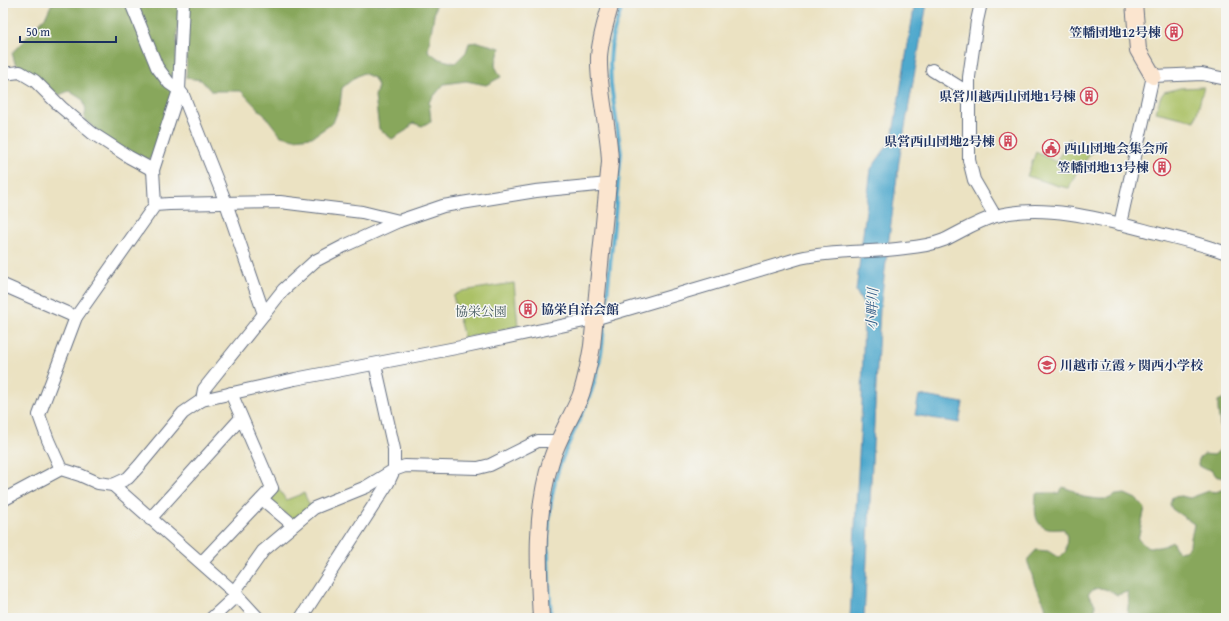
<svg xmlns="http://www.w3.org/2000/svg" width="1229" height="621" font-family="'Gentium Book Plus','Noto Serif JP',serif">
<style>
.green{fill:#abc166;stroke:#637862}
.forest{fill:#88a75b;stroke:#526b5c}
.water{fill:#50a9cd;stroke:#366c96}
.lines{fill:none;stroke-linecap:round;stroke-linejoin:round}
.stream{stroke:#50a9cd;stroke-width:4}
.street-casing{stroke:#646e81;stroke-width:14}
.secondary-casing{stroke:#646e81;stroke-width:18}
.street{stroke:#fff;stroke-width:12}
.secondary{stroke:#fbe5cf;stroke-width:16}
.labels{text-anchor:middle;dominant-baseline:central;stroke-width:3;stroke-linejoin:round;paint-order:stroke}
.poi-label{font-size:13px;font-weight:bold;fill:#1b2f5e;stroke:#f6f6f2;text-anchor:end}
.park-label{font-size:13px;fill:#465b60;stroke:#f6f6f2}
.water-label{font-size:14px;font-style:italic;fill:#2e5a85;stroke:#f6f6f2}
</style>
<rect width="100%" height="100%" fill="#f6f6f2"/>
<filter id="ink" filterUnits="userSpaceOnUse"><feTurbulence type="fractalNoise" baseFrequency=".025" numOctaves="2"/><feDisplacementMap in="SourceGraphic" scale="8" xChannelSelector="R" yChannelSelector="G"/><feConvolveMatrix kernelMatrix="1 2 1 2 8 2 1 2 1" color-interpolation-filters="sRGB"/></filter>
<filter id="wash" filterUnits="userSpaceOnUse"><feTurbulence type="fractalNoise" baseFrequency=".012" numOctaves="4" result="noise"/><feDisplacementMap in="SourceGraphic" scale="16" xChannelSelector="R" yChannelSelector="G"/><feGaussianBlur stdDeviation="0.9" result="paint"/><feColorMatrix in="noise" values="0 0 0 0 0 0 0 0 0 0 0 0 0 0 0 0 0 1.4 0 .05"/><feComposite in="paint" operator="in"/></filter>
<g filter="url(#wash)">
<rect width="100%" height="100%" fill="#ebe2c2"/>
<g class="green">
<polygon points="1204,87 1195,121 1156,112 1160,98 1164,92 1180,88"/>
<polygon points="1069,139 1088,149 1092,152 1076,173 1069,188 1059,186 1027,176 1036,152 1056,162"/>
<polygon points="514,283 518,326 464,338 453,296 462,291"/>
<polygon points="278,488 286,500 304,493 310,506 297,518 290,518 271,501 271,495"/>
</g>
<g class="forest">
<polygon points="52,3 179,3 174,92 154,155 148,160 127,153 101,134 84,119 86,110 83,100 69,91 59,95 15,63 12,53 46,16"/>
<polygon points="187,3 436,3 428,51 439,59 455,63 466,52 469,43 478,42 500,48 495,66 501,77 486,85 466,81 444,84 429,102 431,121 422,126 413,123 407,130 392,139 379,129 375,96 378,86 374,78 363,73 354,78 342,88 340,105 333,123 312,137 294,139 281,136 267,118 241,91 211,91 201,80 186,78 187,57 185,43"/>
<path d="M1224,398H1226V479L1216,476L1212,470L1203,468L1198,465L1199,458L1204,454L1214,455L1220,450C1224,432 1217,419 1218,401Z"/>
<path d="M1063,487L1074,491L1083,497L1099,499H1108L1116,495L1125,494L1136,499L1145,508L1138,539C1140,541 1143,544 1146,546C1154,549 1166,547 1172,541L1178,552L1185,551L1190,546C1190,538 1193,532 1194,524L1172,509L1170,504L1172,497L1181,496L1190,498L1209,491L1216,492L1226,488V618H1128C1126,609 1131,601 1127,592L1117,595C1108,589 1096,584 1088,594L1095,604L1094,618H1043C1052,606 1036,594 1034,582C1032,575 1030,568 1027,560L1036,550L1048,551L1059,558L1066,551L1067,537L1064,529C1059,529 1053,530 1048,529C1031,524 1036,506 1036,493H1059Z"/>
</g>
<g class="water">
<polygon points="915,3 927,3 899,161 880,309 864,618 850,618 862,401 864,306 856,291 871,169 892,139"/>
<polygon points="919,395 963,403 959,423 915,415"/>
</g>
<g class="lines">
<path class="stream" d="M551,618C548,567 543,516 559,467C567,445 578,424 587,402C595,384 599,366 602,347L621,153L611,85L610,62L612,38L623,3"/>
</g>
</g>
<g filter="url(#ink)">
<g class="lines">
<defs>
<g id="street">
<polyline points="131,3 157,67 169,83 179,90 183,95 226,203 264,314 204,389 202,400"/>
<polyline points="981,3 977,21 969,77 969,160 974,180 995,216"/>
<polyline points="932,70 969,93"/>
<polyline points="3,74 20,72 35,81 61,107 92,133 129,157 153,170 155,205"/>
<polyline points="153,170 179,90 183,3"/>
<polyline points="1120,224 1153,76 1202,74 1226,79"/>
<polyline points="3,285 76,317"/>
<polyline points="264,314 283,290 315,261 344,246 399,221 443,206 536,191 608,184"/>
<polyline points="61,469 48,440 39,415 76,317 155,205 169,204 280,202 362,212 399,221"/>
<polyline points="113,485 234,592 258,618"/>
<polyline points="262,499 293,525"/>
<path d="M3,500L61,469L80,475L98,483L113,485L128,478L139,466L183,413L202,400L295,379L461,347L594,319L800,258C835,250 870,253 905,248C916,247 934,244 944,240C961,232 977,221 996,216C1044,202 1109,221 1156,233C1180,239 1203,244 1226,253"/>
<polyline points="150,519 241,418"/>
<polyline points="202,562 272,488 231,393"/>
<polyline points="234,592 263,551 314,508 366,487 394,470 405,466 478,468 490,465 538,441 559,441"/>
<polyline points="212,618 237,595"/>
<polyline points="301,618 388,483 394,470 394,449 375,364"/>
</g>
<g id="secondary">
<polyline points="1134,3 1138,50 1153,76"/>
<path d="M541,618C538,566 535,511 551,461C558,438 571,418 580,397C586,381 589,363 592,346L610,162C609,127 598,93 599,57C600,39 606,21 611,3"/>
</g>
</defs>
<use href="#street" class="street-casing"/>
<use href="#secondary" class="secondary-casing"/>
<use href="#street" class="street"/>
<use href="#secondary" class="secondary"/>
</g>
</g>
<defs>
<symbol id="building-ring" viewBox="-11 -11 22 22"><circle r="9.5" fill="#f6f6f2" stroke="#d1495b" stroke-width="1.5"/><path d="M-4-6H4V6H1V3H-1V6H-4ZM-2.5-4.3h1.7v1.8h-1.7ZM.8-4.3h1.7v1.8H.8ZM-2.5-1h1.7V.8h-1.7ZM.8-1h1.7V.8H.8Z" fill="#d1495b"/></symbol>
<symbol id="civic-ring" viewBox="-11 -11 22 22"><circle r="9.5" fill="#f6f6f2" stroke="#d1495b" stroke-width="1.5"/><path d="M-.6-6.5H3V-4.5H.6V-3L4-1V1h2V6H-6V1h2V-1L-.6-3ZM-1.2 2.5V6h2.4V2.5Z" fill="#d1495b"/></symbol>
<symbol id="school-ring" viewBox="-11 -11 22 22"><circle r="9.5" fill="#f6f6f2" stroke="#d1495b" stroke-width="1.5"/><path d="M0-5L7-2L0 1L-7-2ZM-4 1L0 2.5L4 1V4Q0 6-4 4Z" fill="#d1495b"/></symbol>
</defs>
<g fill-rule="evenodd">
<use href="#building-ring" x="1164" y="22" width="20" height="20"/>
<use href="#building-ring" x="1079" y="86" width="20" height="20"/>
<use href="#building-ring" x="998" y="131" width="20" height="20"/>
<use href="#civic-ring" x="1041" y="138" width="20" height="20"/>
<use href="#building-ring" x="1152" y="157" width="20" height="20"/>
<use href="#building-ring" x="518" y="299" width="20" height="20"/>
<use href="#school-ring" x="1037" y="355" width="20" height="20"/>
</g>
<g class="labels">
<g class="poi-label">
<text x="1161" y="32">笠幡団地12号棟</text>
<text x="1076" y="96">県営川越西山団地1号棟</text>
<text x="995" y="141">県営西山団地2号棟</text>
<text x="1064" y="148" text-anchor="start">西山団地会集会所</text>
<text x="1149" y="167">笠幡団地13号棟</text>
<text x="541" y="309" text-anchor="start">協栄自治会館</text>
<text x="1060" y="365" text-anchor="start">川越市立霞ヶ関西小学校</text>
</g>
<g class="park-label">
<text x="481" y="311">協栄公園</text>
</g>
<g class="water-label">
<text transform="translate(872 309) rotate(-88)">小畔川</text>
</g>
</g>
<rect width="1229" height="621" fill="none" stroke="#f6f6f2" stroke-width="16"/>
<path d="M20 36v6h96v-6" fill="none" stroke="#1b2f5e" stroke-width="2"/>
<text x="26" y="36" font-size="12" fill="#1b2f5e" stroke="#f6f6f2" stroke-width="3" paint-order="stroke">50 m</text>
</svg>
